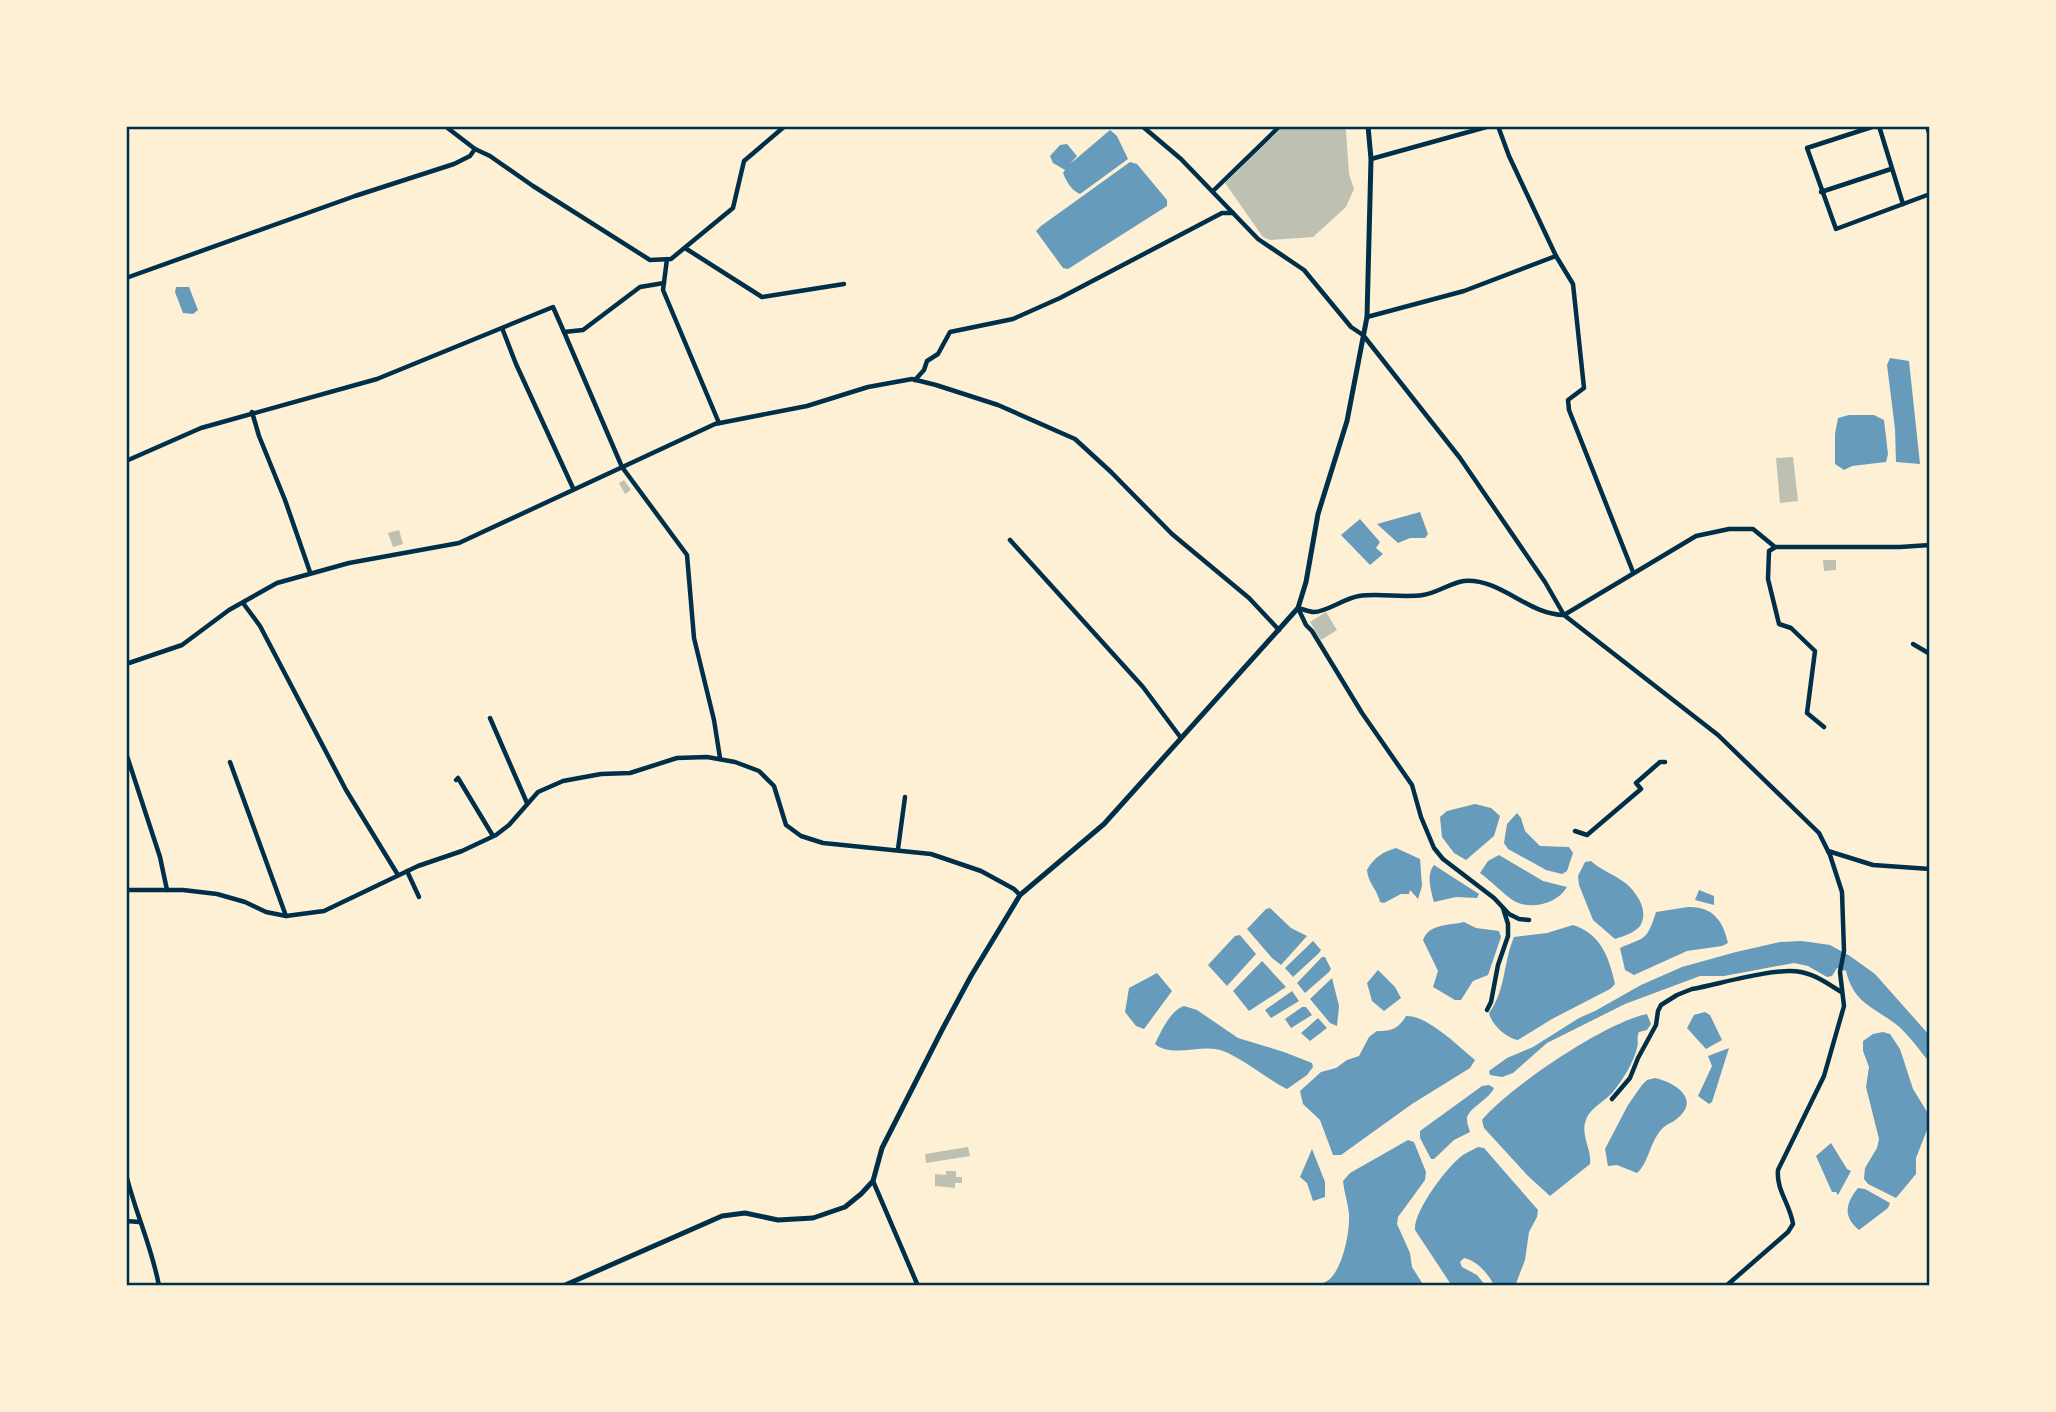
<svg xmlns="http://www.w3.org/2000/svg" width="2056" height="1412" font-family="Commissioner,sans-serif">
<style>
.water{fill:#669bbc}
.building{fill:#bec0b2}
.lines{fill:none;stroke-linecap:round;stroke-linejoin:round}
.minor{stroke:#003049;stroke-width:4.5}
.tertiary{stroke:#003049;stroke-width:5}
.neatline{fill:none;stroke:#003049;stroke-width:2.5}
</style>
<rect width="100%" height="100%" fill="#fdf0d5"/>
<g class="water">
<path d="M1110,130L1117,136L1128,159L1080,194C1072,191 1066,181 1063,173L1065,170L1053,163L1050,156L1060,145L1067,144L1077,156L1070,164Z"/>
<polygon points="1130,162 1137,164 1167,200 1167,206 1068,269 1063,268 1036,231 1041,226"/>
<polygon points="176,287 189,287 198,310 193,314 183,313 175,292"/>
<polygon points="1890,358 1909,361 1920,464 1896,462 1895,429 1887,365"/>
<polygon points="1849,415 1874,415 1884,420 1888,454 1886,462 1852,466 1844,470 1835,464 1835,434 1838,418"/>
<polygon points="1420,512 1428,534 1425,538 1410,538 1398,543 1377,524"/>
<polygon points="1360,519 1380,542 1376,548 1383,554 1370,565 1341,535"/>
<polygon points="1475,804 1491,808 1500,816 1494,836 1466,860 1454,853 1442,837 1440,817 1447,811"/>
<polygon points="1517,813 1521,818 1525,831 1540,846 1569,847 1573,853 1567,871 1562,874 1546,870 1508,849 1504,843 1507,824"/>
<path d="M1396,848L1420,859L1422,886L1418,899L1410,890L1409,894H1401L1384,903L1380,902C1377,889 1368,883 1367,870C1374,857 1383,852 1396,848Z"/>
<path d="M1499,855L1543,881L1567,887C1558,903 1533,910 1516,902C1508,898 1490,880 1480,873L1488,861Z"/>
<path d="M1591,861C1601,870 1613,874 1624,882C1636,891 1650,911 1640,926C1634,933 1624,936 1615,939L1593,920L1579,885L1578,876L1585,862Z"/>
<path d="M1434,865L1479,894L1477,898L1456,897L1434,902C1431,890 1426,875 1434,865Z"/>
<polygon points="1699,890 1714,896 1714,905 1695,900"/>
<path d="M1688,907C1712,906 1723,920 1728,943L1722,946L1687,951L1634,975L1625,970L1620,948C1645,937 1647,941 1656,912Z"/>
<polygon points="1270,908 1291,928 1307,936 1281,965 1272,958 1247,929 1266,909"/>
<path d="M1464,922L1476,928L1499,931L1501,937L1488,975L1473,981L1461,1000H1455L1433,987L1438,971L1423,940C1430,923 1448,926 1464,922Z"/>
<path d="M1573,925C1601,934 1609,957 1615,984L1610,989L1552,1019L1518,1040C1506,1038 1492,1025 1489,1013C1506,990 1503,963 1514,937L1547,933Z"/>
<polygon points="1240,935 1256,954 1227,986 1208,965 1235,936"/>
<polygon points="1313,941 1321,950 1319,953 1293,977 1285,968"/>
<path d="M1802,941L1830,945L1850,956L1875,974L1930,1036V1063C1920,1051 1909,1035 1897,1025C1874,1007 1854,1004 1846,971L1837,968L1832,976L1827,977L1808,966L1794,963L1724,976H1700L1625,1004L1547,1043L1513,1073L1502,1077L1490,1075L1489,1071L1507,1058L1533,1047L1579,1018L1595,1011L1641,985L1682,967L1736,952L1780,942Z"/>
<polygon points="1322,957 1325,957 1331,969 1329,972 1305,993 1297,983"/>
<polygon points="1262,961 1286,987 1249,1011 1233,991"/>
<polygon points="1378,970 1395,987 1401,998 1384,1011 1372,1001 1367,983"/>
<polygon points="1157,973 1172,991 1144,1029 1136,1026 1125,1012 1129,988"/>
<polygon points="1332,978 1339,1006 1337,1026 1330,1023 1310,999"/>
<polygon points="1292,991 1299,1001 1271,1018 1265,1010"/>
<path d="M1184,1006L1197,1010L1238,1038L1284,1052L1312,1063L1313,1067L1307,1075L1287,1089C1268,1080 1234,1051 1215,1049C1197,1046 1170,1057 1155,1044C1161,1031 1171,1010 1184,1006Z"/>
<polygon points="1302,1007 1306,1007 1312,1015 1291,1028 1285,1019"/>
<polygon points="1705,1012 1710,1015 1722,1040 1706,1049 1687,1028 1694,1015"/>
<path d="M1647,1014L1651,1024L1647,1030L1639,1032C1636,1039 1639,1041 1637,1048C1633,1064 1623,1079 1613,1092C1605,1101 1589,1109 1586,1120C1580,1135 1592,1149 1590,1164L1550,1196L1528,1176L1484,1128L1482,1120C1508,1088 1606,1022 1647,1014Z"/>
<path d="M1406,1016C1427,1015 1458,1046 1475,1060L1470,1068L1412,1104L1341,1155H1333L1320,1120L1303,1104L1300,1091L1321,1072L1336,1068L1347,1060L1359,1056L1369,1037L1377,1031C1392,1031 1398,1029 1406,1016Z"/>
<polygon points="1318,1018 1327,1028 1310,1041 1301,1033"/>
<polygon points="1883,1032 1890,1034 1900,1049 1913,1089 1929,1115 1929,1125 1916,1158 1916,1174 1896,1198 1868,1184 1864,1179 1865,1168 1877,1148 1879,1139 1866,1087 1869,1067 1863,1051 1863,1041 1873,1034"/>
<polygon points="1729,1048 1712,1102 1709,1104 1698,1096 1712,1066 1708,1056"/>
<path d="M1655,1078C1677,1083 1703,1101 1674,1121C1667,1125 1663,1126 1658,1134C1650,1145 1647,1165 1637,1173L1617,1165L1608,1166L1605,1149L1628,1105L1642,1085L1647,1080Z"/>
<path d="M1489,1085L1494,1088C1489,1100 1466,1109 1467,1120C1467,1124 1469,1128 1470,1132L1454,1140L1434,1159H1431L1420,1138V1131L1482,1086Z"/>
<path d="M1408,1140L1414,1142L1426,1172L1425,1180L1398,1217L1397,1224L1410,1253L1412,1267L1424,1286H1314C1320,1284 1325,1283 1330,1279C1343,1266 1350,1233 1349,1214C1348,1203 1344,1192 1343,1181L1350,1173Z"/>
<polygon points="1831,1143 1847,1169 1851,1171 1838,1195 1836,1192 1832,1192 1816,1156"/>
<path d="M1478,1147L1484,1148L1538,1210L1537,1217L1529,1232L1525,1260L1515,1286H1494C1490,1275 1476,1260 1464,1258L1460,1262L1462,1267L1477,1275L1486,1286H1452L1415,1230C1413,1212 1448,1165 1463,1155C1467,1152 1473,1150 1478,1147Z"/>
<polygon points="1312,1149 1325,1182 1325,1197 1313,1201 1307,1183 1300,1177"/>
<path d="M1858,1188L1865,1189L1890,1203L1888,1208L1859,1230C1842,1216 1846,1203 1858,1188Z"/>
</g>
<g class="building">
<polygon points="1284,126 1345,126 1346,131 1349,174 1354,189 1346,207 1313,237 1270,240 1263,237 1225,183"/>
<polygon points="1793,457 1798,501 1780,503 1776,458"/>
<polygon points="624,480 631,490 625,494 619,483"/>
<polygon points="399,530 403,544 393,547 388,533"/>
<polygon points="1823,560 1836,560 1836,570 1824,571"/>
<polygon points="1326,612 1337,630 1321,640 1310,622"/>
<polygon points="968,1147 970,1156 926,1163 925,1154"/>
<polygon points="946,1171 956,1171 956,1177 962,1177 962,1183 955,1183 955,1188 935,1186 935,1174 946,1175"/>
</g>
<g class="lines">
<g class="minor">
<polyline points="445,126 475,149 490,156 533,186 650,260 671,259 733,208 744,161 785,126"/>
<polyline points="1142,126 1181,159 1258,239 1304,270 1351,327 1363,335 1460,458 1545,582 1564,615 1696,536 1729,529 1753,529 1775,547 1900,547 1930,545"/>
<polyline points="1498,126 1509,156 1556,256"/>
<polyline points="1875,126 1807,148 1836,229 1930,194"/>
<polyline points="1879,126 1903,204"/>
<polyline points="1927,126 1930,136"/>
<polyline points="1371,159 1490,126"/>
<polyline points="1213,191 1280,126"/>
<polyline points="1821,192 1891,169"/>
<polyline points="685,248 762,297 844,284"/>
<polyline points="667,259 663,290 719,423"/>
<polyline points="126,278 355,196 454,164 470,156 475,149"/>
<polyline points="1367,317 1464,291 1556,256 1573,284 1584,388 1568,400 1569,410 1633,572"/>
<polyline points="502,328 516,364 573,488"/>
<polyline points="564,332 622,467 687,555 694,638 714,720 720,758"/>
<polyline points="915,380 924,370 927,361 938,354 950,332 1013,319 1060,298 1222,213 1233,213"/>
<polyline points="252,412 259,436 285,500 310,572"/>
<polyline points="126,461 201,428 377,379 553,307 564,332 583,330 640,287 664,283"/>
<polyline points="1010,540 1143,687 1181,738"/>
<polyline points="1774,548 1769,551 1768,579 1779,624 1791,628 1815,651 1807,713 1824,727"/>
<polyline points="243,603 260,626 346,790 398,875"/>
<path d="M1298,608C1303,609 1309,612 1314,612C1326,612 1345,598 1359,596C1380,593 1402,598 1423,595C1437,593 1450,583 1464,581C1501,578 1528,615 1564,615L1718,735L1819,833L1830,855L1842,892L1844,951L1840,972L1844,1006L1824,1076L1778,1170C1776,1190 1790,1204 1793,1224L1788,1232L1726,1286"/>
<polyline points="1298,608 1306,625 1312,631 1362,713 1412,785 1421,817 1434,848 1443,859 1494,898 1509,914 1519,919 1529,920"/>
<polyline points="1913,644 1930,654"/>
<polyline points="126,664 182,645 229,610 277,583 349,563 459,543 715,424 807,406 868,387 912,379 936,385 998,405 1075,439 1111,472 1172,534 1249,598 1279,630"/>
<polyline points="490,718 527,803"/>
<polyline points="126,753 160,857 167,890"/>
<polyline points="230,762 286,916"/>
<polyline points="456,780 458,778 493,836"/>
<polyline points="1575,831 1587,835 1641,789 1636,783 1660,762 1665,762"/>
<polyline points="898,849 905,797"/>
<polyline points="1828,851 1873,865 1930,869"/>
<polyline points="407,871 419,897"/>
<polyline points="126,890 183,890 217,894 245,902 266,912 286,916 324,911 418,866 462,851 496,835 509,825 538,792 563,781 601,774 630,773 677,758 707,757 735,762 759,771 774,786 786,825 801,836 823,843 931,854 981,871 1014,889 1020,895"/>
<polyline points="1487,1010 1491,1002 1498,965 1508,936 1508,924 1503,908"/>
<path d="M1612,1099L1630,1078L1638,1058L1656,1025L1658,1011L1661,1005L1677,995L1692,989C1720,984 1775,967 1801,972C1816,975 1829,984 1841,992"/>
<path d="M126,1174C135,1212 152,1247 159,1286"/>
<polyline points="873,1181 918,1286"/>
<polyline points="126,1221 139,1222"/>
</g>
<polyline class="tertiary" points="563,1286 722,1216 745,1213 778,1220 813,1218 845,1207 861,1194 873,1181 882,1148 943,1028 971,976 1020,895 1104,824 1298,608 1306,582 1318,514 1347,421 1367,317 1371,159 1368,126"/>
</g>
<rect width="2056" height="1412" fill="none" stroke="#fdf0d5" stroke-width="256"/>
<rect x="128" y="128" width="1800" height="1156" class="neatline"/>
</svg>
